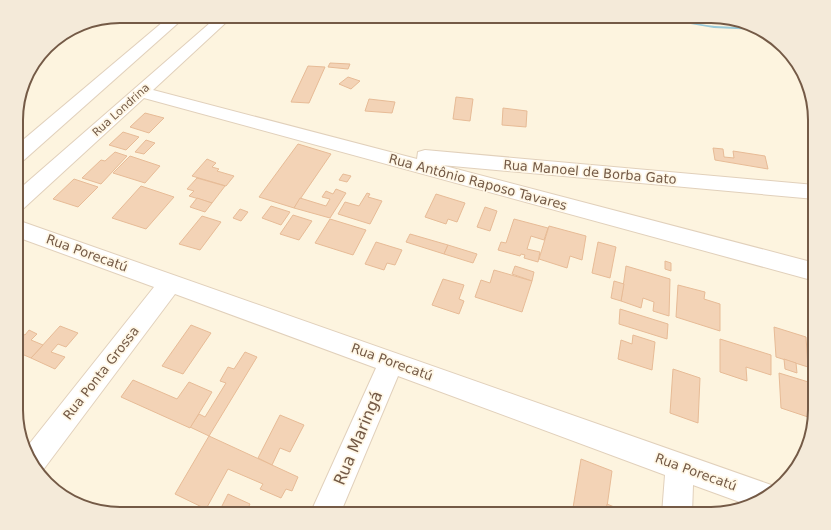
<svg xmlns="http://www.w3.org/2000/svg" width="831" height="530" font-family="'DejaVu Sans',sans-serif">
<style>
.lines{fill:none;stroke-linecap:round;stroke-linejoin:round}
.stream{fill:#99cad9;fill-rule:evenodd}
.building{fill:#f3d3b6;stroke:#e7bb96}
.street-casing{stroke:#e1d0bb;stroke-width:2}
.street{fill:#fff;fill-rule:evenodd}
.labels{text-anchor:middle;dominant-baseline:central;stroke-width:3.5;stroke-linejoin:round;paint-order:stroke}
.far-street-label{font-size:11px;fill:#745a46;stroke:#fff7e6}
.street-label{font-size:13px;fill:#745a46;stroke:#fff7e6}
.near-street-label{font-size:16px;fill:#745a46;stroke:#fff7e6}
.rim{fill:none;stroke:#745a46;stroke-width:2}
</style>
<rect width="100%" height="100%" fill="#fdf4df"/>
<g class="lines">
<path class="stream" d="M648,16C670,16 692,24 715,26C729,27 744,26 758,30L714,28L650,17Z"/>
</g>
<g class="building">
<polygon points="330,63 350,64 348,69 328,67"/>
<polygon points="308,66 325,67 309,103 291,102"/>
<polygon points="348,77 360,81 351,89 339,84"/>
<polygon points="456,97 473,99 470,121 453,119"/>
<polygon points="369,99 395,102 392,113 365,111"/>
<polygon points="503,108 527,111 526,127 502,125"/>
<polygon points="145,113 164,118 149,133 130,127"/>
<polygon points="123,132 139,137 126,150 109,145"/>
<polygon points="146,140 155,143 144,154 135,152"/>
<polygon points="298,144 331,154 294,208 259,197"/>
<polygon points="713,148 723,149 724,157 734,158 733,151 765,156 768,169 715,160"/>
<polygon points="115,152 127,156 101,184 82,178 101,160 105,161"/>
<polygon points="130,156 160,166 145,183 113,173"/>
<polygon points="207,159 216,163 212,167 219,169 217,171 234,176 226,186 192,176"/>
<polygon points="343,174 351,176 347,182 339,180"/>
<polygon points="197,178 225,186 212,203 189,196 194,191 187,189"/>
<polygon points="74,179 98,187 78,207 53,199"/>
<polygon points="141,186 174,197 146,229 112,218"/>
<polygon points="336,189 346,193 330,218 294,208 300,198 326,206 330,199 322,197 326,191 333,194"/>
<polygon points="367,193 370,194 368,197 382,201 370,224 338,214 345,202 359,206"/>
<polygon points="436,194 465,203 457,222 448,219 446,224 425,217"/>
<polygon points="197,198 212,203 205,212 190,207"/>
<polygon points="271,206 290,212 281,225 262,218"/>
<polygon points="485,207 497,211 490,231 477,227"/>
<polygon points="240,209 248,212 241,221 233,218"/>
<polygon points="293,215 312,221 299,240 280,234"/>
<polygon points="202,216 221,222 200,250 179,244"/>
<polygon points="330,219 366,230 353,255 315,243"/>
<polygon points="514,219 548,228 544,240 531,236 527,249 540,252 538,262 524,258 525,255 521,254 520,256 498,250 501,242 506,243"/>
<polygon points="549,226 586,236 582,260 570,256 567,268 539,259"/>
<polygon points="410,234 448,245 444,254 406,242"/>
<polygon points="376,242 402,250 395,265 387,263 384,270 365,264"/>
<polygon points="598,242 616,247 610,278 592,273"/>
<polygon points="448,245 477,254 473,263 444,254"/>
<polygon points="665,261 671,263 671,271 665,269"/>
<polygon points="515,266 534,272 532,281 512,274"/>
<polygon points="626,266 670,279 669,316 653,311 654,302 643,298 641,308 621,301"/>
<polygon points="494,270 532,281 522,312 475,297 481,280 490,283"/>
<polygon points="443,279 464,285 459,299 464,301 459,314 432,305"/>
<polygon points="614,281 624,284 621,301 611,298"/>
<polygon points="678,285 705,292 704,299 720,304 720,331 676,317"/>
<polygon points="620,309 668,324 667,339 619,324"/>
<polygon points="191,325 211,333 183,374 162,366"/>
<polygon points="60,326 78,333 66,347 58,344 51,352 65,357 55,369 31,358"/>
<polygon points="774,327 806,337 808,367 776,357"/>
<polygon points="29,330 37,334 31,340 43,345 31,358 17,352 17,331 25,335"/>
<polygon points="633,335 655,342 652,370 618,359 621,340 632,344"/>
<polygon points="720,339 771,355 771,375 746,367 747,381 720,372"/>
<polygon points="245,352 257,357 209,436 190,427 199,414 205,417 226,383 220,381 228,367 234,369"/>
<polygon points="784,359 796,363 797,373 785,369"/>
<polygon points="673,369 700,378 698,423 670,413"/>
<polygon points="779,373 815,384 814,419 781,408"/>
<polygon points="133,380 177,399 189,382 212,392 190,428 121,397"/>
<polygon points="280,415 304,425 290,452 280,448 272,465 258,458"/>
<polygon points="209,436 298,477 292,491 286,489 281,498 260,489 263,484 228,469 206,509 175,494"/>
<polygon points="581,459 612,471 606,514 572,514"/>
<polygon points="228,494 250,504 245,514 218,514"/>
<polygon points="607,504 631,514 606,514"/>
</g>
<g class="lines">
<defs>
<g id="street">
<polygon points="170,16 186,16 24,160 17,162 17,145"/>
<polygon points="218,16 233,16 153,90 417,159 418,152 425,150 815,185 815,199 441,165 815,263 815,281 144,98 24,208 17,211 17,191"/>
<polygon points="17,220 777,487 763,500 748,505 693,485 692,514 662,514 665,475 398,376 340,514 310,514 376,368 175,294 40,474 33,468 26,448 154,287 17,237"/>
</g>
</defs>
<use href="#street" class="street-casing"/>
<use href="#street" class="street"/>
</g>
<g class="labels">
<g class="far-street-label">
<text transform="translate(121 110) rotate(-42)">Rua Londrina</text>
</g>
<g class="street-label">
<text transform="translate(590 172) rotate(5)">Rua Manoel de Borba Gato</text>
<text transform="translate(478 182) rotate(15)">Rua Antônio Raposo Tavares</text>
<text transform="translate(87 253) rotate(20)">Rua Porecatú</text>
<text transform="translate(392 362) rotate(20)">Rua Porecatú</text>
<text transform="translate(101 373) rotate(-52)">Rua Ponta Grossa</text>
<text transform="translate(696 472) rotate(20)">Rua Porecatú</text>
</g>
<g class="near-street-label">
<text transform="translate(358 438) rotate(-67)">Rua Maringá</text>
</g>
</g>
<path d="M0 0H831V530H0ZM120 23H711A97 97 0 0 1 808 120V410A97 97 0 0 1 711 507H120A97 97 0 0 1 23 410V120A97 97 0 0 1 120 23Z" fill="#f4ead9" fill-rule="evenodd"/>
<path class="rim" d="M120 23H711A97 97 0 0 1 808 120V410A97 97 0 0 1 711 507H120A97 97 0 0 1 23 410V120A97 97 0 0 1 120 23Z"/>
</svg>
